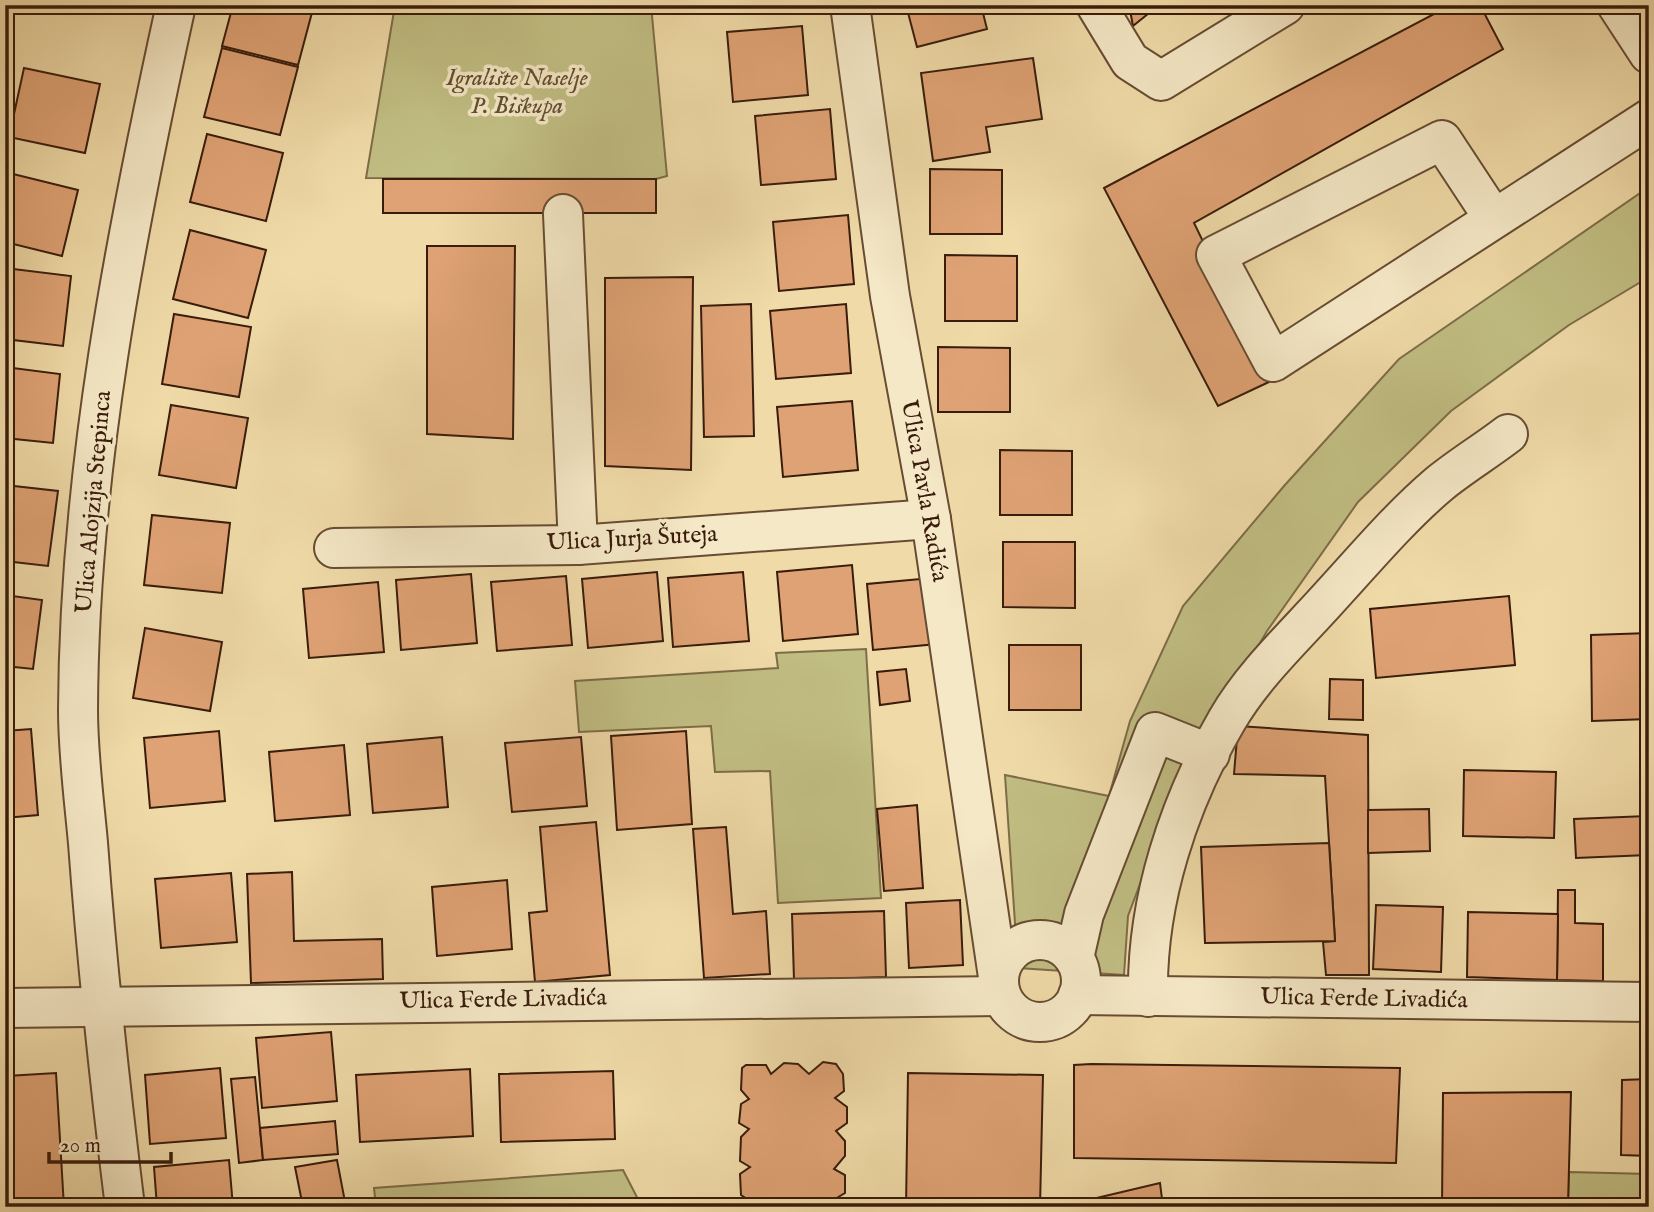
<svg xmlns="http://www.w3.org/2000/svg" width="1654" height="1212" font-family="'IM FELL English',serif">
<style>
.green{fill:#c1be83;stroke:#7d6d48;stroke-width:2}
.building{fill:#dfa274;stroke:#391c0c;stroke-width:2}
.lines{fill:none;stroke-linecap:round;stroke-linejoin:round}
.minor-casing{stroke:#674c33;stroke-width:42}
.minor{stroke:#f5e8c6;stroke-width:38}
.labels{text-anchor:middle;dominant-baseline:central;stroke-width:7;stroke-linejoin:round;paint-order:stroke}
.park-label{font-size:24px;font-style:italic;fill:#624d30;stroke:#f5e8c6}
.street-label{font-size:24px;fill:#391c0c;stroke:#f5e8c6}
</style>
<rect width="100%" height="100%" fill="#f0dba8"/>
<filter id="stains"><feTurbulence type="fractalNoise" baseFrequency=".00286" numOctaves="4"/><feColorMatrix values="0 0 0 0 .2 0 0 0 0 .09 0 0 0 0 .02 0 0 0 .5 -.17"/></filter>
<radialGradient id="worn" r=".72"><stop offset=".6" stop-color="#630" stop-opacity="0"/><stop offset="1" stop-color="#630" stop-opacity=".3"/></radialGradient>
<g class="green">
<polygon points="395,5 651,5 667,176 656,179 366,178"/>
<polygon points="1649,187 1649,277 1569,325 1451,411 1358,502 1267,631 1178,783 1128,916 1124,975 1018,968 1005,775 1109,796 1130,721 1183,606 1284,486 1399,359"/>
<polygon points="866,649 881,898 778,903 770,771 715,772 711,726 579,732 575,681 778,668 776,653"/>
<polygon points="623,1170 642,1207 376,1207 374,1188"/>
<polygon points="1569,1172 1649,1174 1649,1207 1541,1207 1568,1205"/>
</g>
<g class="building">
<polygon points="233,5 314,5 298,65 222,46"/>
<polygon points="906,5 981,5 987,29 917,47"/>
<polygon points="1129,5 1159,5 1133,26"/>
<polygon points="1451,5 1480,5 1503,49 1194,223 1271,381 1218,406 1104,188"/>
<polygon points="802,26 808,95 733,102 727,32"/>
<polygon points="222,48 298,67 280,135 204,117"/>
<polygon points="1033,58 1042,119 986,127 990,152 933,161 921,73"/>
<polygon points="24,68 100,84 85,153 9,137"/>
<polygon points="830,109 836,179 761,185 755,116"/>
<polygon points="207,134 283,153 266,221 190,202"/>
<polygon points="930,169 1002,170 1002,234 930,234"/>
<polygon points="5,172 78,190 62,256 5,242"/>
<rect x="383" y="179" width="273" height="34"/>
<polygon points="848,215 854,284 779,291 773,222"/>
<polygon points="190,230 266,250 248,318 173,299"/>
<polygon points="427,246 515,246 513,439 427,434"/>
<polygon points="945,255 1017,256 1017,321 945,321"/>
<polygon points="5,268 71,276 63,346 5,339"/>
<polygon points="693,277 691,470 605,466 605,278"/>
<polygon points="751,304 754,436 704,437 701,306"/>
<polygon points="846,304 851,373 776,379 770,311"/>
<polygon points="174,314 251,327 239,397 162,384"/>
<polygon points="938,347 1010,348 1010,412 938,412"/>
<polygon points="5,367 60,374 53,443 5,438"/>
<polygon points="852,401 858,470 783,477 777,407"/>
<polygon points="171,405 248,418 236,488 159,475"/>
<polygon points="1000,450 1072,451 1072,515 1000,515"/>
<polygon points="5,485 58,491 48,566 5,561"/>
<polygon points="152,515 230,523 222,593 144,585"/>
<polygon points="1003,542 1075,542 1075,608 1003,607"/>
<polygon points="852,565 858,634 783,641 777,572"/>
<polygon points="657,572 663,641 588,648 582,579"/>
<polygon points="743,572 749,641 673,647 668,578"/>
<polygon points="471,574 477,643 401,650 396,580"/>
<polygon points="566,576 572,645 497,651 491,582"/>
<polygon points="931,578 937,644 873,650 867,584"/>
<polygon points="378,582 384,652 309,658 303,589"/>
<polygon points="5,595 42,600 33,669 5,666"/>
<polygon points="1509,596 1515,665 1376,678 1370,609"/>
<polygon points="145,628 222,642 210,711 133,698"/>
<polygon points="1649,633 1649,719 1592,721 1591,635"/>
<rect x="1009" y="645" width="72" height="65"/>
<polygon points="906,669 910,701 880,705 877,672"/>
<polygon points="1330,679 1363,680 1363,720 1329,719"/>
<polygon points="1238,726 1368,735 1369,975 1326,975 1323,942 1335,941 1325,776 1234,774"/>
<polygon points="31,729 38,815 5,818 5,731"/>
<polygon points="219,731 225,801 150,808 144,738"/>
<polygon points="686,731 692,824 617,830 611,736"/>
<polygon points="442,737 448,807 373,813 367,744"/>
<polygon points="581,737 587,806 512,812 505,743"/>
<polygon points="344,745 350,815 275,821 269,752"/>
<polygon points="1464,770 1556,772 1554,838 1463,836"/>
<polygon points="917,805 923,888 884,891 877,809"/>
<polygon points="1429,809 1430,851 1368,853 1368,810"/>
<polygon points="1647,816 1648,855 1576,858 1574,819"/>
<polygon points="596,822 610,975 535,982 529,913 547,911 540,827"/>
<polygon points="726,827 733,914 766,911 770,974 704,978 693,829"/>
<polygon points="1329,843 1335,941 1205,943 1201,847"/>
<polygon points="292,872 294,941 382,939 383,979 251,983 247,874"/>
<polygon points="231,873 237,942 161,948 155,879"/>
<polygon points="507,880 512,949 437,956 432,887"/>
<polygon points="1558,890 1575,890 1575,923 1603,924 1603,981 1557,980"/>
<polygon points="960,900 963,965 909,968 906,903"/>
<polygon points="1376,905 1443,907 1441,972 1373,969"/>
<polygon points="884,911 886,977 794,980 792,914"/>
<polygon points="1468,912 1558,914 1557,980 1467,977"/>
<polygon points="1644,914 1649,914 1649,979 1642,979"/>
<polygon points="331,1032 337,1101 262,1108 256,1038"/>
<polygon points="823,1062 836,1064 843,1074 844,1091 835,1098 847,1107 847,1123 836,1131 845,1141 845,1156 834,1169 845,1175 845,1193 835,1199 845,1207 742,1207 750,1201 741,1195 740,1174 750,1167 740,1161 741,1137 749,1129 739,1123 741,1104 749,1099 741,1090 742,1068 746,1065 766,1065 771,1074 784,1063 798,1064 809,1074"/>
<polygon points="1091,1064 1400,1068 1396,1163 1074,1158 1074,1065"/>
<polygon points="220,1068 226,1138 150,1144 145,1075"/>
<polygon points="470,1069 473,1136 360,1142 356,1075"/>
<polygon points="613,1071 615,1139 501,1142 499,1074"/>
<polygon points="56,1073 64,1207 14,1207 7,1076"/>
<polygon points="908,1073 1043,1075 1040,1207 906,1207"/>
<polygon points="255,1077 263,1160 239,1163 231,1079"/>
<polygon points="1649,1079 1649,1156 1621,1155 1622,1080"/>
<polygon points="1571,1092 1568,1205 1442,1207 1443,1093"/>
<polygon points="335,1121 338,1154 263,1160 260,1128"/>
<polygon points="229,1160 233,1207 157,1207 154,1167"/>
<polygon points="337,1160 346,1207 303,1207 295,1167"/>
<polygon points="1160,1183 1163,1207 1071,1207 1071,1204"/>
</g>
<g class="lines">
<defs>
<g id="minor">
<polyline points="850,5 890,296 931,519 998,977"/>
<polyline points="1096,5 1130,61 1161,81 1285,5"/>
<polyline points="1617,5 1649,54"/>
<polyline points="563,214 578,545"/>
<polyline points="1494,219 1442,140 1216,255 1273,362 1649,119"/>
<polyline points="334,548 578,545 931,519"/>
<circle cx="1040" cy="981" r="41"/>
<polyline points="1074,958 1084,914 1155,732 1210,754"/>
<polyline points="1078,995 1649,1002"/>
<path d="M1148,997C1146,901 1179,802 1227,720C1253,675 1294,637 1329,598C1364,560 1399,518 1439,484C1461,466 1486,451 1508,434"/>
<polyline points="5,1008 1001,996"/>
<path d="M125,1207C110,1086 97,965 88,843C84,799 78,754 78,710C79,472 125,237 176,5"/>
</g>
</defs>
<use href="#minor" class="minor-casing"/>
<use href="#minor" class="minor"/>
</g>
<g class="labels">
<g class="park-label">
<text x="517" y="78">Igralište Naselje<tspan x="517" dy="28">P. Biškupa</tspan></text>
</g>
<g class="street-label">
<text transform="translate(924 491) rotate(80)">Ulica Pavla Radića</text>
<text transform="translate(94 502) rotate(-85)">Ulica Alojzija Stepinca</text>
<text transform="translate(632 539) rotate(-3)">Ulica Jurja Šuteja</text>
<text transform="translate(1364 999) rotate(1)">Ulica Ferde Livadića</text>
<text transform="translate(503 1000) rotate(-1)">Ulica Ferde Livadića</text>
</g>
</g>
<rect width="1654" height="1212" fill="none" stroke="#f0dba8" stroke-width="28"/>
<rect x="7" y="7" width="1640" height="1198" fill="none" stroke="#391c0c" stroke-width="3.5"/>
<rect x="14" y="14" width="1626" height="1184" fill="none" stroke="#391c0c" stroke-width="2"/>
<path d="M49 1152v10h122v-10" fill="none" stroke="#391c0c" stroke-width="3.5"/>
<text x="60" y="1152" font-size="21" fill="#391c0c" stroke="#f5e8c6" stroke-width="5" paint-order="stroke">20 m</text>
<rect width="100%" height="100%" filter="url(#stains)"/>
<rect width="100%" height="100%" fill="url(#worn)"/>
</svg>
